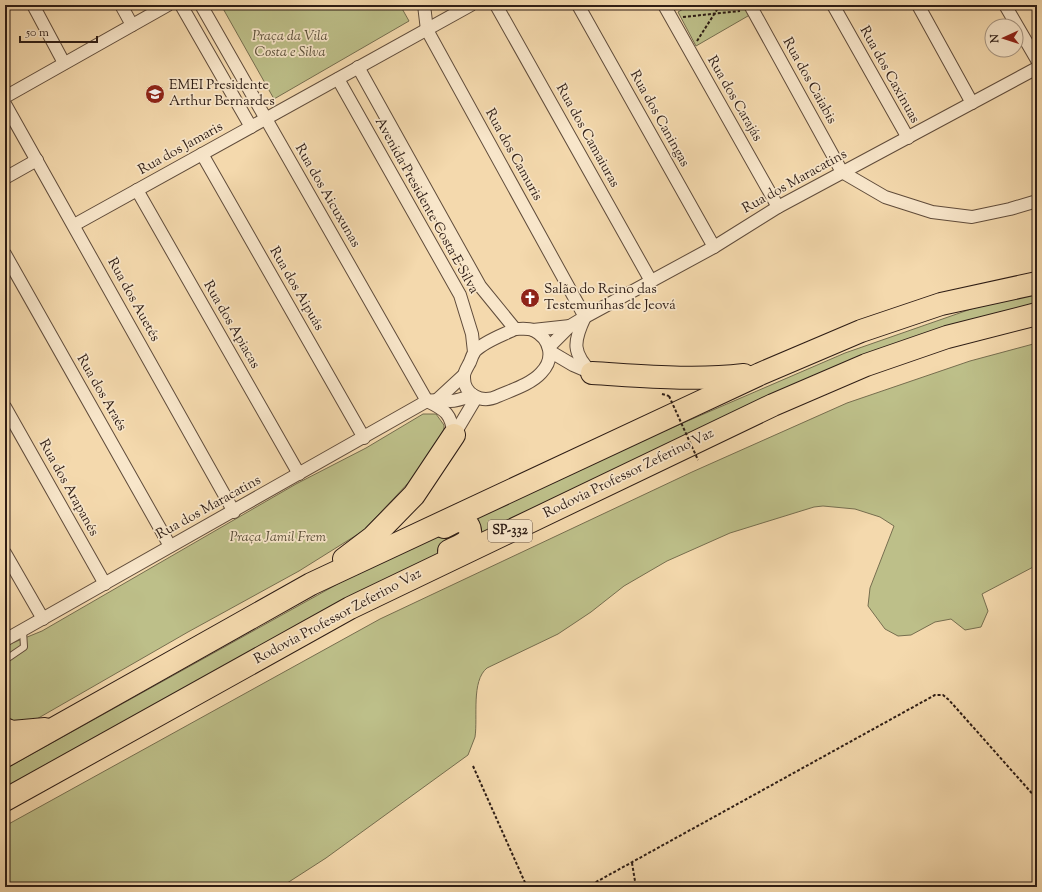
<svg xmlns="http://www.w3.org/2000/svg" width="1042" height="892" font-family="'Sorts Mill Goudy',serif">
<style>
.green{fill:#bdbf89;stroke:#766e4f}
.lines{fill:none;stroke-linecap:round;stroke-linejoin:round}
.service-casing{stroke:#604c3b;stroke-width:8}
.minor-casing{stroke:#604c3b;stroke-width:14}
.motorway-casing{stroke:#2e1d15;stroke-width:24}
.path{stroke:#2e1d15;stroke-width:2;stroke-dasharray:3 2;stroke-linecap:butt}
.service{stroke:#f8e6ca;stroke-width:6}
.minor{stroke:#f8e6ca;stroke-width:12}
.motorway{stroke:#f4d9ad;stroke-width:22}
.path-bridge{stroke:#2e1d15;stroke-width:2;stroke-dasharray:3 2;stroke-linecap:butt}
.labels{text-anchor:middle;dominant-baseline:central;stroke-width:3.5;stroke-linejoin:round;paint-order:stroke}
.shield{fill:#f8e6ca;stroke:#6b594b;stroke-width:1}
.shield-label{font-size:13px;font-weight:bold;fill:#2e1d15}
.park-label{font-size:14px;font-style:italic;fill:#594e38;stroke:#f8e6ca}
.street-label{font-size:14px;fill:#2e1d15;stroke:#f8e6ca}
.poi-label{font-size:14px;fill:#2e1d15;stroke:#f8e6ca;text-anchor:start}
</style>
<rect width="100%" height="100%" fill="#f4d9ad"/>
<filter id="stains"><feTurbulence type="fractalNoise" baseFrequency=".005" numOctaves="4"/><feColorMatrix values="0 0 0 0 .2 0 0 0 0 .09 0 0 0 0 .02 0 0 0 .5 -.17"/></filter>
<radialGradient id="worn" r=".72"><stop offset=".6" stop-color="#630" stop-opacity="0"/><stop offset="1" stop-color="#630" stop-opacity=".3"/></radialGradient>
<g class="green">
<polygon points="221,5 400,5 409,21 274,99"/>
<polygon points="690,5 767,5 696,46 678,12"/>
<polygon points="1037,293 1037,307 844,366 5,791 5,769 352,576 581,467 845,353 974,308"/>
<path d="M1037,343V565L982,594L988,611L981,627L965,630L951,619L935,622L911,635L898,636L885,629L868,606L870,588L894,526L880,517L855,509L823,506L814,507L730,533L667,561L624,586L591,612L558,634L487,668C471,681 478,717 475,737C473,743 470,749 468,755L326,858L281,887H5V826L380,619L692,472L847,403L970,361Z"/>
<polygon points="423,414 436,414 444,425 444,445 363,531 299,571 188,632 28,724 5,721 5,646 42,631 296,484 366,448"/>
</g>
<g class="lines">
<defs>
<polyline id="service" points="5,660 24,647 23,631"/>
<g id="minor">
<polyline points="33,5 64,63"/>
<polyline points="121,5 132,25"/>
<polyline points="181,5 251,127"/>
<path d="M201,5L427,401C446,410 451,414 454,435"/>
<path d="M424,5L427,30L585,317C573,342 572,353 592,373"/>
<polyline points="496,5 651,281"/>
<polyline points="578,5 714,247"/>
<polyline points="664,5 778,207"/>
<polyline points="750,5 842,172 885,197 932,212 972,217 1010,209 1037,201"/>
<polyline points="833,5 908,138"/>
<polyline points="918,5 972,103"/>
<polyline points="1005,5 1037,60"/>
<polyline points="358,67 480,286 515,329"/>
<polyline points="338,79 460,295 472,334 474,352"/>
<polyline points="5,97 168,5"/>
<polyline points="5,104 234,512"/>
<polyline points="202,154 364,438"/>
<polyline points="5,178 37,160"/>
<polyline points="137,190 299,474"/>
<polyline points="74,225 471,5"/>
<polyline points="5,254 170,546"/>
<path d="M515,329C521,329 528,328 533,330C551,339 555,359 541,373C531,384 512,390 498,396C482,404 463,395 464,376C464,372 468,366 470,362C471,359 473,354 475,351C485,341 503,335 515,329Z"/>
<polyline points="533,330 570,326"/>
<polyline points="550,346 570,326 585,317 714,247 778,207 1037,68"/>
<polyline points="551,352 573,365 587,371"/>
<polyline points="438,399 464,375"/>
<polyline points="5,407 105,584"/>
<polyline points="454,435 476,398"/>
<polyline points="5,553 43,619"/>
<path d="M5,640L427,401C436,399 442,401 450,401C458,401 465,398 473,395"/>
</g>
<g id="motorway">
<path d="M592,373C643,376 694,381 744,375"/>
<path d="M444,527C449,525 454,521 459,521C470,520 474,535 466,542C461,546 454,548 449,551"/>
<polyline points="344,559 373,537 414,495 454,435"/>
<polyline points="5,729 12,732 45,729"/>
<polyline points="5,756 311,584 760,374 861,331 941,304 1037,283"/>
<polyline points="5,800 350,608 773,405 866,365 947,337 1037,314"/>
</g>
</defs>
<use href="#service" class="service-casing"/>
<use href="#minor" class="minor-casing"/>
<use href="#motorway" class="motorway-casing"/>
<g class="path">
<polyline points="683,17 740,11"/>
<polyline points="697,41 720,5"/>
<polyline points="662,394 669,396"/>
<polyline points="473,766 527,887"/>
<polyline points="632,863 636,887"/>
<polyline points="587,887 935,695 943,695 949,700 1037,799"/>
</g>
<use href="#service" class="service"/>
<use href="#minor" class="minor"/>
<use href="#motorway" class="motorway"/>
<polyline class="path-bridge" points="669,396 698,460"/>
</g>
<defs>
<symbol id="school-disc" viewBox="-11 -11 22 22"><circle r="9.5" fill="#8f2418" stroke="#f8e6ca"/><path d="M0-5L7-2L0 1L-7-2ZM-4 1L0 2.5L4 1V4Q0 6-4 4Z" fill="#fff"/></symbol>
<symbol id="church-disc" viewBox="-11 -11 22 22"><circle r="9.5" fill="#8f2418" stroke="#f8e6ca"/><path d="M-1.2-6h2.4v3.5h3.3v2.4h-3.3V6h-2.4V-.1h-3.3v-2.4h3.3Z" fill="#fff"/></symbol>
</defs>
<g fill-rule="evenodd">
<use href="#school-disc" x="144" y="83" width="22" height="22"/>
<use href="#church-disc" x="519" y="287" width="22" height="22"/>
</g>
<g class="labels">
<rect class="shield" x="488" y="520" width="44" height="22" rx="3"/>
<g class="shield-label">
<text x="510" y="531">SP-332</text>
</g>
<g class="park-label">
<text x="290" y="37">Praça da Vila<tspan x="290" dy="16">Costa e Silva</tspan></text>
<text x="278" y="538">Praça Jamil Frem</text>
</g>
<g class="street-label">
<text transform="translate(889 75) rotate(61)">Rua dos Caxinuas</text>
<text transform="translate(809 81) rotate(61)">Rua dos Caiabis</text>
<text transform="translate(734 99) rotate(60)">Rua dos Carajás</text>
<text transform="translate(659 119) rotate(61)">Rua dos Caningas</text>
<text transform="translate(587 136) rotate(61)">Rua dos Camaiuras</text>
<text transform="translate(181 149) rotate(-29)">Rua dos Jamaris</text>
<text transform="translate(513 155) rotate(61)">Rua dos Camuris</text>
<text transform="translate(795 182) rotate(-29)">Rua dos Maracatins</text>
<text transform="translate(327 196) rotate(60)">Rua dos Aicuxunas</text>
<text transform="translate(426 206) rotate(61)">Avenida Presidente Costa E Silva</text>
<text transform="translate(296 289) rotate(60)">Rua dos Aipuás</text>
<text transform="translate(133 300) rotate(61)">Rua dos Auetés</text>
<text transform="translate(231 325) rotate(60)">Rua dos Apiacas</text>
<text transform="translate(101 393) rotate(60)">Rua dos Araés</text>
<text transform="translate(629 474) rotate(-26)">Rodovia Professor Zeferino Vaz</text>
<text transform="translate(68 488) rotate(61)">Rua dos Arapanés</text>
<text transform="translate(209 508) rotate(-29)">Rua dos Maracatins</text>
<text transform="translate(338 617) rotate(-28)">Rodovia Professor Zeferino Vaz</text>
</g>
<g class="poi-label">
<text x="169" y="86">EMEI Presidente<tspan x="169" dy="16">Arthur Bernardes</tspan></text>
<text x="544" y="290">Salão do Reino das<tspan x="544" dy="16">Testemunhas de Jeová</tspan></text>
</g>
</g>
<rect width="1042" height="892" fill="none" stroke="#f4d9ad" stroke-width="20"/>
<rect x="6" y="6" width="1030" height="880" fill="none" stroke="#2e1d15" stroke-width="2"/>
<rect x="10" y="10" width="1022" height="872" fill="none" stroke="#2e1d15"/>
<g transform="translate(1004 38) rotate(267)"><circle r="19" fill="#f8e6ca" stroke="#a79682"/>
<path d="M0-3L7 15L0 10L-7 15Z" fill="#8f2418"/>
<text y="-6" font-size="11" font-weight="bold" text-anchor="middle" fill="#2e1d15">N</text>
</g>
<path d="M20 36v6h77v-6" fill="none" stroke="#2e1d15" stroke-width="2"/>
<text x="26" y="36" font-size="12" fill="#2e1d15" stroke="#f8e6ca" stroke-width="3" paint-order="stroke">50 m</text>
<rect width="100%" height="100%" filter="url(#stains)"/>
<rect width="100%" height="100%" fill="url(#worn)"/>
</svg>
